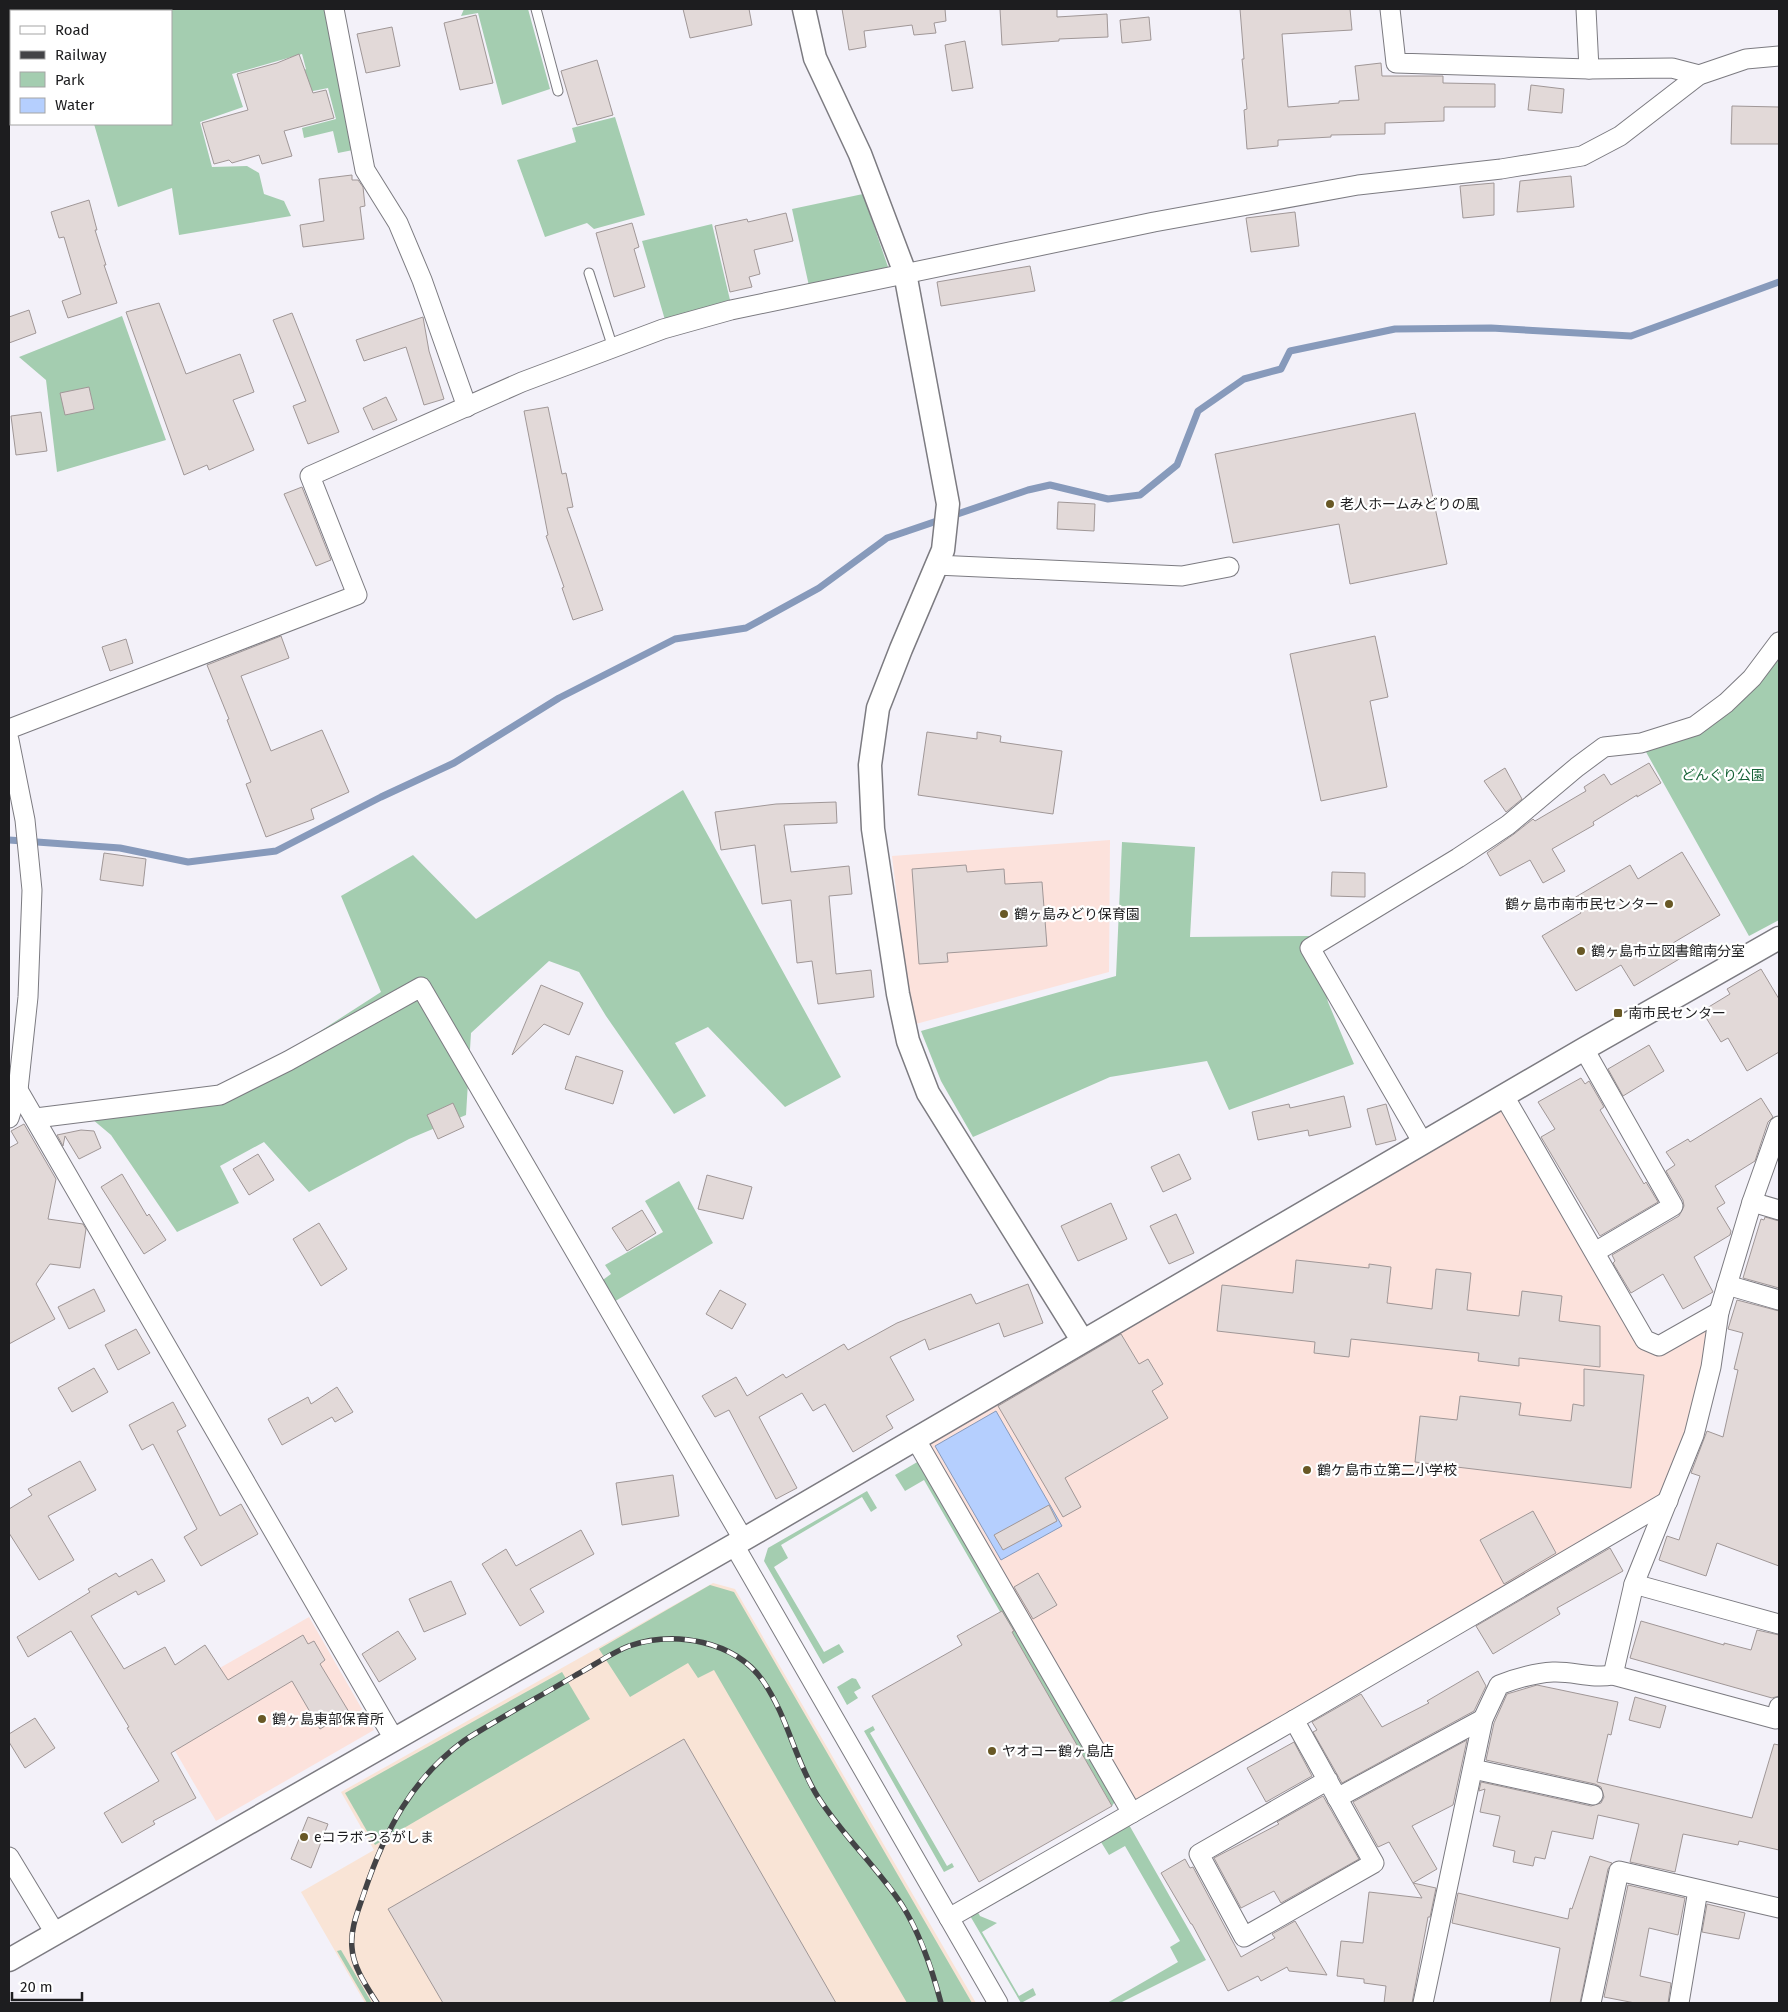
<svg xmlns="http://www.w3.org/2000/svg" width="1788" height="2012" font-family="'Fira Sans','Noto Sans JP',sans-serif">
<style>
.industrial{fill:#f9e4d6}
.education{fill:#fce2dc}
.green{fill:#a4cdb0}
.water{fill:#b5cffe;stroke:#879abb}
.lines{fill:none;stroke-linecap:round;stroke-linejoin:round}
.stream{stroke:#879abb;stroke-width:7}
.building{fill:#e2d9d8;stroke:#a09797}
.service-casing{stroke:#7c7b81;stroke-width:11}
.minor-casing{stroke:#7c7b81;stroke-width:21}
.tertiary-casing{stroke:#7c7b81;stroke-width:25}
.service{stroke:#fff;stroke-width:9}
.minor{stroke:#fff;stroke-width:19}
.tertiary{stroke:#fff;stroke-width:22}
.rail-casing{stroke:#434346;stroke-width:5.5}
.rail{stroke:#fff;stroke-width:4;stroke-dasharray:11;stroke-linecap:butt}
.poi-dot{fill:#685825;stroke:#fff;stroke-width:2}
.labels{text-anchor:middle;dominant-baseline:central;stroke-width:4.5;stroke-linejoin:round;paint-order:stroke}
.poi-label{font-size:14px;fill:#1d1d1f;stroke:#fff;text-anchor:start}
.park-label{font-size:14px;fill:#166237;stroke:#fff}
</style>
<rect width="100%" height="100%" fill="#f3f1f9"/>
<polygon class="industrial" points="713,1583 735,1589 976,2003 365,2003 301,1892 374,1850 341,1792"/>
<g class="education">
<polygon points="1110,840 1109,972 912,1025 892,856"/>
<polygon points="1504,1096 1659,1346 1719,1312 1668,1501 1132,1813 916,1440"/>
<polygon points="309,1617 374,1730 216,1821 150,1708"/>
</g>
<g class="green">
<polygon points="60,9 325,9 353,150 338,153 333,131 304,138 302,128 336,119 328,88 303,93 298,74 306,69 302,54 232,74 243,107 200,122 212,167 247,166 259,173 264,194 284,201 291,216 179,235 172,188 118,207 94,124 171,124 171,11 61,11"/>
<polygon points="464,9 528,9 550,89 502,105 478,13 461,16"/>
<polygon points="615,117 645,215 594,229 587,223 545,237 517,160 576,142 572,128"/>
<polygon points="863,194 888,267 809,286 792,209"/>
<polygon points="712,224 730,300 665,320 642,241"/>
<polygon points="122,316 166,440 57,472 46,380 19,357"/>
<polygon points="1779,642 1779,920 1749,936 1641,743 1695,726"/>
<polygon points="683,790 841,1077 785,1107 708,1027 675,1043 706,1096 674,1114 606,1016 579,972 549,961 471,1033 466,1115 409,1139 309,1192 264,1142 220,1166 239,1203 177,1232 111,1135 79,1108 217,1088 305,1041 381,992 341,896 413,855 476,919"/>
<polygon points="1122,842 1195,847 1190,937 1312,936 1328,1002 1354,1064 1229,1110 1207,1061 1110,1077 973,1137 941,1081 921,1031 1116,976"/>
<polygon points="679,1181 713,1243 612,1303 600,1282 611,1274 605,1265 663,1232 645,1201"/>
<polygon points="919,1461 1116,1800 1112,1806 924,1480 905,1491 895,1475"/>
<polygon points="867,1491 877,1508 871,1512 862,1497 781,1545 788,1558 774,1567 824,1652 839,1644 844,1652 823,1664 764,1561 768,1548"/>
<polygon points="710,1585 734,1592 972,2003 907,2003 714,1670 698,1678 688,1663 630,1697 599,1649"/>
<polygon points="562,1672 590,1719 375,1845 345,1793"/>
<polygon points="852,1678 856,1679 861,1688 854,1692 858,1698 847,1705 837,1687"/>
<polygon points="873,1726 875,1730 870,1733 947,1866 952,1863 954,1867 944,1872 864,1731"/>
<polygon points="1128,1823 1206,1960 1120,2003 1107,2003 1178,1962 1170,1947 1180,1941 1125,1846 1109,1855 1101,1842 1007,1897 1004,1893"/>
<polygon points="976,1909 980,1916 997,1923 982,1932 1019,1996 1033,1988 1036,1995 1021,2003 969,1914"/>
<polygon points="341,1950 372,2003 367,2003 337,1951"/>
</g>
<polygon class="water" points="996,1411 1062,1526 1001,1560 935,1446"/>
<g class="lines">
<polyline class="stream" points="9,840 120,848 188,862 276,851 381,797 454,763 559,698 675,639 746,628 819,588 887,538 1028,490 1050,485 1108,499 1140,495 1177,465 1198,411 1244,379 1281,369 1290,351 1395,329 1491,328 1631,336 1779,282"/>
</g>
<g class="building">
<polygon points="683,9 749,9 752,25 690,38"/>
<polygon points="842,9 945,9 946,21 934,23 936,33 914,35 912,25 864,31 866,47 849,50"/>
<polygon points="1000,9 1057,9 1057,17 1107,14 1108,37 1059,39 1059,41 1002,45"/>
<polygon points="1240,9 1350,9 1352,30 1282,34 1288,107 1339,103 1339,101 1359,100 1355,66 1381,63 1382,76 1443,76 1443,83 1495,84 1495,107 1444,107 1444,121 1385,123 1385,134 1331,135 1331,137 1278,140 1278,146 1247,149 1244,110 1247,109 1242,59 1244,59"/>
<polygon points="476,15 493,83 460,90 444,23"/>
<polygon points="1149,17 1151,40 1122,43 1120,20"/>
<polygon points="392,27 400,66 366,73 357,34"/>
<polygon points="965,41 973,88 952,91 945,45"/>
<polygon points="299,54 313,93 326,90 334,118 284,131 292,156 262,164 259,155 232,163 229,160 214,164 202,123 248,110 237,74 277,63"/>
<polygon points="597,60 613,115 577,125 561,71"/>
<polygon points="1531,85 1564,89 1562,113 1528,110"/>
<polygon points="1732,106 1779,107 1779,144 1731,144"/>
<polygon points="352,175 352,180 358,180 363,187 365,206 360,207 364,239 303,247 300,225 324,221 319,179"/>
<polygon points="1571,176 1574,207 1517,212 1520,181"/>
<polygon points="1494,183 1494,215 1463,218 1460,186"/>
<polygon points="89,200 97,230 95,230 106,265 104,265 117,303 68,318 62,301 81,294 64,237 59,238 51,212"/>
<polygon points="1295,212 1299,246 1251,252 1246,218"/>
<polygon points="786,213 793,241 754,250 760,274 749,277 752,287 730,292 715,226 747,219 748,222"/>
<polygon points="632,223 639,247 634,249 645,287 614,297 596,233"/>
<polygon points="1030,266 1035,291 941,306 937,282"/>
<polygon points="159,303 186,374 240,354 254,392 233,400 254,450 209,470 207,465 184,475 126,312"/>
<polygon points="29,310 36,333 9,343 9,317"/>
<polygon points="292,313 339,432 308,444 293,406 306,401 273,320"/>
<polygon points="423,317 429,351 444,399 424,405 406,347 364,361 356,340"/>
<polygon points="89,387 94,409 65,415 60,393"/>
<polygon points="386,397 397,420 373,430 363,408"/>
<polygon points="548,407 562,474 566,473 573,507 567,508 603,610 573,620 562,588 564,587 546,536 548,535 524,411"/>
<polygon points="41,412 47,451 16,455 11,416"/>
<polygon points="1415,413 1447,564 1350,584 1339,524 1233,543 1215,454"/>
<polygon points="302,487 331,560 316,566 284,494"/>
<polygon points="1058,502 1095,504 1094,531 1057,529"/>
<polygon points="281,636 289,658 241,676 271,751 322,730 349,792 311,809 314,819 266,837 246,784 251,782 227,720 229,719 207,665"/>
<polygon points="1375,636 1388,697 1370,701 1387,787 1321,801 1290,654"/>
<polygon points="126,639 133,663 110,671 102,647"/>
<polygon points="927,732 977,739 977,732 1001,736 1000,742 1062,751 1053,814 918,795"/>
<polygon points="1649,763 1661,783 1637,797 1637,795 1593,822 1594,825 1552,849 1565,871 1543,883 1530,860 1500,876 1487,853 1514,834 1533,819 1535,821 1586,791 1584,787 1604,774 1611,785"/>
<polygon points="1505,768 1522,799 1506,812 1484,781"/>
<polygon points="836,802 837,823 784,825 791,872 849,866 852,894 829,896 836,974 871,970 874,997 818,1004 812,961 797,963 791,900 762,904 755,845 721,850 715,812 776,804"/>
<polygon points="1682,852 1720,915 1673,943 1681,958 1634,986 1621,965 1576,991 1542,936 1581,913 1574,898 1630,865 1638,879"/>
<polygon points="104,853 146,859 143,886 100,880"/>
<polygon points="966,865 967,872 1004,869 1005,884 1042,882 1047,946 947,953 948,962 919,964 912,869"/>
<polygon points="1332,872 1365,873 1365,897 1331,896"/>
<polygon points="1761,969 1779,999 1779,1052 1747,1071 1728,1038 1721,1042 1702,1011 1730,994 1727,989"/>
<polygon points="541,985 583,1003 569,1035 544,1024 512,1055"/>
<polygon points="1649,1045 1664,1071 1623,1096 1608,1069"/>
<polygon points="576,1056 623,1071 613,1104 565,1089"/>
<polygon points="1581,1078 1585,1084 1589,1081 1604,1107 1600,1110 1644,1184 1646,1182 1658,1202 1600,1236 1541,1137 1555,1129 1538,1102"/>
<polygon points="1344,1096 1351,1127 1309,1136 1308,1130 1258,1140 1252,1112 1289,1104 1290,1108"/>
<polygon points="1761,1098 1773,1117 1768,1122 1755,1161 1715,1186 1725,1203 1717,1208 1731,1231 1730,1235 1694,1257 1713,1292 1683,1309 1663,1274 1631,1293 1613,1263 1615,1261 1612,1255 1679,1216 1684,1206 1683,1200 1666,1171 1675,1165 1666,1152 1688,1139 1690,1142"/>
<polygon points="453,1103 464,1127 438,1139 427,1115"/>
<polygon points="1386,1104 1396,1140 1376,1145 1367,1109"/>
<polygon points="24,1124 56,1179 48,1219 83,1224 86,1229 80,1268 50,1264 36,1284 55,1319 9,1344 9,1148 18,1143 11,1131"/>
<polygon points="81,1130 94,1131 101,1148 79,1159 65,1136 63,1146 57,1135"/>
<polygon points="258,1154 274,1180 249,1195 233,1169"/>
<polygon points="1179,1154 1191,1179 1163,1192 1151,1167"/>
<polygon points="122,1174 147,1216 149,1214 166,1240 144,1254 101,1187"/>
<polygon points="707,1175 752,1187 743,1219 698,1209"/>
<polygon points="1111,1203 1127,1239 1078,1261 1061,1226"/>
<polygon points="642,1210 656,1233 627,1251 612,1228"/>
<polygon points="1176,1214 1194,1253 1169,1264 1150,1226"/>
<polygon points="1765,1217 1779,1221 1779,1288 1743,1278 1761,1219 1764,1220"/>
<polygon points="319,1223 347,1269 321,1286 293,1239"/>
<polygon points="1296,1260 1369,1268 1369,1264 1391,1267 1387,1303 1432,1309 1436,1269 1471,1273 1467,1310 1519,1316 1522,1291 1562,1296 1559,1321 1600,1326 1600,1367 1519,1358 1519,1366 1478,1361 1479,1353 1351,1339 1349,1357 1314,1353 1315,1342 1217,1331 1222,1285 1293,1293"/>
<polygon points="1028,1284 1043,1323 1004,1337 999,1323 929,1350 925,1339 890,1357 914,1400 886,1416 893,1428 853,1452 825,1404 813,1411 802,1393 759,1417 797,1488 776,1499 729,1410 715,1417 702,1396 736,1377 747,1396 783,1374 786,1378 844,1344 848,1350 897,1323 971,1294 976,1304"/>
<polygon points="94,1289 105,1311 69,1329 58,1307"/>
<polygon points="720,1290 746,1304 732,1329 706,1314"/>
<polygon points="1737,1300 1779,1311 1779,1566 1717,1543 1706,1576 1659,1560 1667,1536 1679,1540 1700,1476 1691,1473 1707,1431 1723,1437 1738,1370 1734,1369 1743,1333 1728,1329"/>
<polygon points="136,1329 150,1353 118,1370 105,1345"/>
<polygon points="1121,1334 1139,1364 1148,1359 1163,1384 1152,1391 1168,1418 1065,1478 1081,1507 1063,1517 998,1406"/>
<polygon points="94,1368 108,1392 72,1412 58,1388"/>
<polygon points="1584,1369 1644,1375 1631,1488 1415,1462 1420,1416 1457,1420 1460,1396 1521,1403 1519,1415 1571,1421 1573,1404 1584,1406"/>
<polygon points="337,1387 353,1412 335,1422 332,1417 282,1445 268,1419 308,1397 311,1404"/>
<polygon points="173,1402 186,1426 177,1431 220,1516 241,1504 258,1534 201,1566 184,1537 197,1529 153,1444 142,1450 129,1425"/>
<polygon points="80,1461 96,1490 48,1516 74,1560 39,1580 9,1533 9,1509 32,1495 28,1489"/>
<polygon points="673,1475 679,1516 622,1525 616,1483"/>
<polygon points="1049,1505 1057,1521 1003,1550 994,1535"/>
<polygon points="1533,1511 1556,1553 1504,1584 1480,1540"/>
<polygon points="581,1530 594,1554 530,1589 544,1612 520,1626 482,1564 506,1549 516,1566"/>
<polygon points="1610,1548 1623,1571 1557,1608 1560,1614 1493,1654 1476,1626"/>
<polygon points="152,1559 165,1581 138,1595 136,1591 91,1616 124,1669 165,1647 175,1665 205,1645 228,1680 303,1635 308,1644 314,1641 325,1660 320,1664 349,1712 320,1729 292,1681 171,1753 196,1798 153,1821 155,1824 122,1843 104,1813 159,1781 127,1728 129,1727 71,1631 28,1657 17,1637 90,1592 88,1589 116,1573 119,1577"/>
<polygon points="1038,1573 1057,1605 1033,1619 1014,1587"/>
<polygon points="451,1581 466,1614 424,1632 409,1599"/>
<polygon points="1002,1611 1014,1631 1012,1632 1112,1806 979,1882 872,1696 962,1645 957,1636"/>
<polygon points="1641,1621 1724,1645 1724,1643 1751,1650 1757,1630 1779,1635 1779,1696 1772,1698 1630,1658"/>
<polygon points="398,1631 416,1659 379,1682 362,1654"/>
<polygon points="1478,1671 1486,1686 1474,1711 1342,1783 1313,1732 1317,1730 1312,1722 1361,1694 1382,1727 1429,1703 1427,1701"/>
<polygon points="1537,1685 1618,1702 1611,1735 1608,1734 1597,1782 1752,1818 1774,1744 1779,1745 1779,1850 1739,1841 1738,1845 1683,1834 1675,1872 1630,1862 1639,1824 1598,1815 1593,1839 1552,1831 1545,1859 1535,1857 1533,1866 1513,1862 1515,1851 1493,1846 1500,1816 1480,1812 1485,1789 1479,1791 1481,1782 1591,1806 1601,1803 1604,1797 1601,1787 1595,1784 1486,1760 1494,1723 1507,1694"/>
<polygon points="1635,1697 1666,1706 1660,1728 1629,1720"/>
<polygon points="35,1718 55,1748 25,1768 9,1742 9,1734"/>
<polygon points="684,1739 836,2003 443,2003 388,1909"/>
<polygon points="1467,1740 1453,1805 1412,1826 1437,1869 1413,1883 1389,1842 1378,1847 1353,1802"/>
<polygon points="1294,1742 1312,1776 1266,1802 1247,1768"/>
<polygon points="1323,1796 1359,1859 1281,1903 1274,1891 1241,1908 1214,1858 1279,1824 1277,1822"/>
<polygon points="308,1817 328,1824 311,1868 291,1859"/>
<polygon points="1590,1856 1612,1863 1608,1869 1580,2003 1550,2003 1560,1948 1452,1923 1458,1893 1568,1919 1570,1908 1572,1909"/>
<polygon points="1185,1859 1190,1868 1193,1867 1241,1957 1275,1938 1272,1934 1295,1921 1327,1975 1289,1971 1287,1967 1261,1981 1258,1976 1228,1991 1192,1924 1191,1924 1161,1873"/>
<polygon points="1413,1883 1436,1888 1430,1917 1428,1917 1412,2003 1384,2003 1386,1986 1364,1983 1364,1979 1337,1976 1341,1941 1363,1943 1369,1892 1422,1898"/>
<polygon points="1628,1885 1685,1898 1678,1935 1649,1928 1640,1976 1671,1983 1668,2003 1635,2003 1604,1997"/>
<polygon points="1707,1904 1745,1913 1739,1939 1702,1932"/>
</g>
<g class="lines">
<defs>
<g id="service">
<polyline points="536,9 558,91"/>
<polyline points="589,273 613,348"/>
</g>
<g id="minor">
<polyline points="334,9 365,170 398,223 422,280 467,407"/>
<polyline points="1390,9 1396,63 1589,69"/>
<polyline points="1586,9 1589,69 1672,68 1699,75"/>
<polyline points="936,565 1182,576 1229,567"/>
<polyline points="9,729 357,595 310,476 522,382 663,329 731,310 1154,222 1358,185 1501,169 1582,156 1620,136 1699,75 1746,59 1779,56"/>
<polyline points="9,740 25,820 32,890 28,997 18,1090 9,1118"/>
<polyline points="1584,1049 1673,1206 1595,1252"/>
<polyline points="18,1090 394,1739"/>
<polyline points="1504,1096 1645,1340 1659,1346 1719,1312"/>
<polyline points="36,1118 220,1095 288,1061 421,987 743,1539"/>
<polyline points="1423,1143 1310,948 1458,858 1508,825 1577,767 1604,747 1641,743 1695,726 1726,703 1752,678 1779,642"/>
<polyline points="1752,1202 1779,1210"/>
<polyline points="1727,1285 1779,1300"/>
<polyline points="916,1440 1132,1813 949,1918"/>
<polyline points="734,1545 998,2003"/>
<polyline points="1634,1584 1779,1624"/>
<polyline points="1613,1675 1634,1584 1694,1435 1711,1367 1719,1312 1752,1202 1779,1126"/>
<path d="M1294,1720C1321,1768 1347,1816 1374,1863L1244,1937L1199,1854L1328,1780"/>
<polyline points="1473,1769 1593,1795"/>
<polyline points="1337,1798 1483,1719"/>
<polyline points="1132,1813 1294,1720 1668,1501"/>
<polyline points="9,1857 55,1933"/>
<path d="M1423,2003L1483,1719L1499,1685C1517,1678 1534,1673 1553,1672C1574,1671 1591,1679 1613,1675L1776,1719L1779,1707"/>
<polyline points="1591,2003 1619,1871 1779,1908"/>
<polyline points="1679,2003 1698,1890"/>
</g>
<g id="tertiary">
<polyline points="804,9 815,58 860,154 905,273 948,504 943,550 901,649 878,708 870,765 873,829 898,994 908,1041 928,1093 1082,1340"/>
<polyline points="9,1960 734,1545 1584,1049 1779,938"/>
</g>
</defs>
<use href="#service" class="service-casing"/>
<use href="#minor" class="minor-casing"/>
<use href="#tertiary" class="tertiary-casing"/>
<use href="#service" class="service"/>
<use href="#minor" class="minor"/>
<use href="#tertiary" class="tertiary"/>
<defs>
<path id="rail" d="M377,2003C367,1987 353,1967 352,1948C350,1929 358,1911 364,1893C385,1831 411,1779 465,1740C501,1717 539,1697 576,1675C593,1666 611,1653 629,1646C675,1630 735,1641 763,1681C788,1717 795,1761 818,1797C843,1836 877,1867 902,1905C921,1935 932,1969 941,2003"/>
</defs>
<use href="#rail" class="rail-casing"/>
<use href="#rail" class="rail"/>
</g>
<g class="poi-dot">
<circle cx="1330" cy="504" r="5"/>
<circle cx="1669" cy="904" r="5"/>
<circle cx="1004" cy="914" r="5"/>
<circle cx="1581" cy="951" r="5"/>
<rect x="1613" y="1008" width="10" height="10" rx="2.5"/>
<circle cx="1307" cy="1470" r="5"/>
<circle cx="262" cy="1719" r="5"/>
<circle cx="992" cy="1751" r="5"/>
<circle cx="304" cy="1837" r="5"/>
</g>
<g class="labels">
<g class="poi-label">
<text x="1340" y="504">老人ホームみどりの風</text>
<text x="1659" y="904" text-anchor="end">鶴ヶ島市南市民センター</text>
<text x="1014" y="914">鶴ヶ島みどり保育園</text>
<text x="1591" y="951">鶴ヶ島市立図書館南分室</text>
<text x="1628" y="1013">南市民センター</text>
<text x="1317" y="1470">鶴ケ島市立第二小学校</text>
<text x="272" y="1719">鶴ヶ島東部保育所</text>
<text x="1002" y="1751">ヤオコー鶴ヶ島店</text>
<text x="314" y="1837">eコラボつるがしま</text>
</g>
<g class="park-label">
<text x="1723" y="775">どんぐり公園</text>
</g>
</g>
<rect width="1788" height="2012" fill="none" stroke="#1d1d1f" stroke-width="20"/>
<rect x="10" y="10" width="162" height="115" fill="#ffffff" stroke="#a5a5a5"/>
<rect x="20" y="26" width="25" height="8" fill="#ffffff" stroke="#a5a5a5"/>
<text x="55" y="35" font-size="15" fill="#1d1d1f">Road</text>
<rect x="20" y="51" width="25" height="8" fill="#434346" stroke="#a5a5a5"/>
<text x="55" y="60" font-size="15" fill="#1d1d1f">Railway</text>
<rect x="20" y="72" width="25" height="15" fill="#a4cdb0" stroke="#a5a5a5"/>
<text x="55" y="85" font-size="15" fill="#1d1d1f">Park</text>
<rect x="20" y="98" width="25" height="15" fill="#b5cffe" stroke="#a5a5a5"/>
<text x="55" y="110" font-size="15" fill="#1d1d1f">Water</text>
<path d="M12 1992v8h70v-8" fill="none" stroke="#1d1d1f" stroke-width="2.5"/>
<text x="20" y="1992" font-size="15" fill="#1d1d1f" stroke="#ffffff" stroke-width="4" paint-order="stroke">20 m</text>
</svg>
